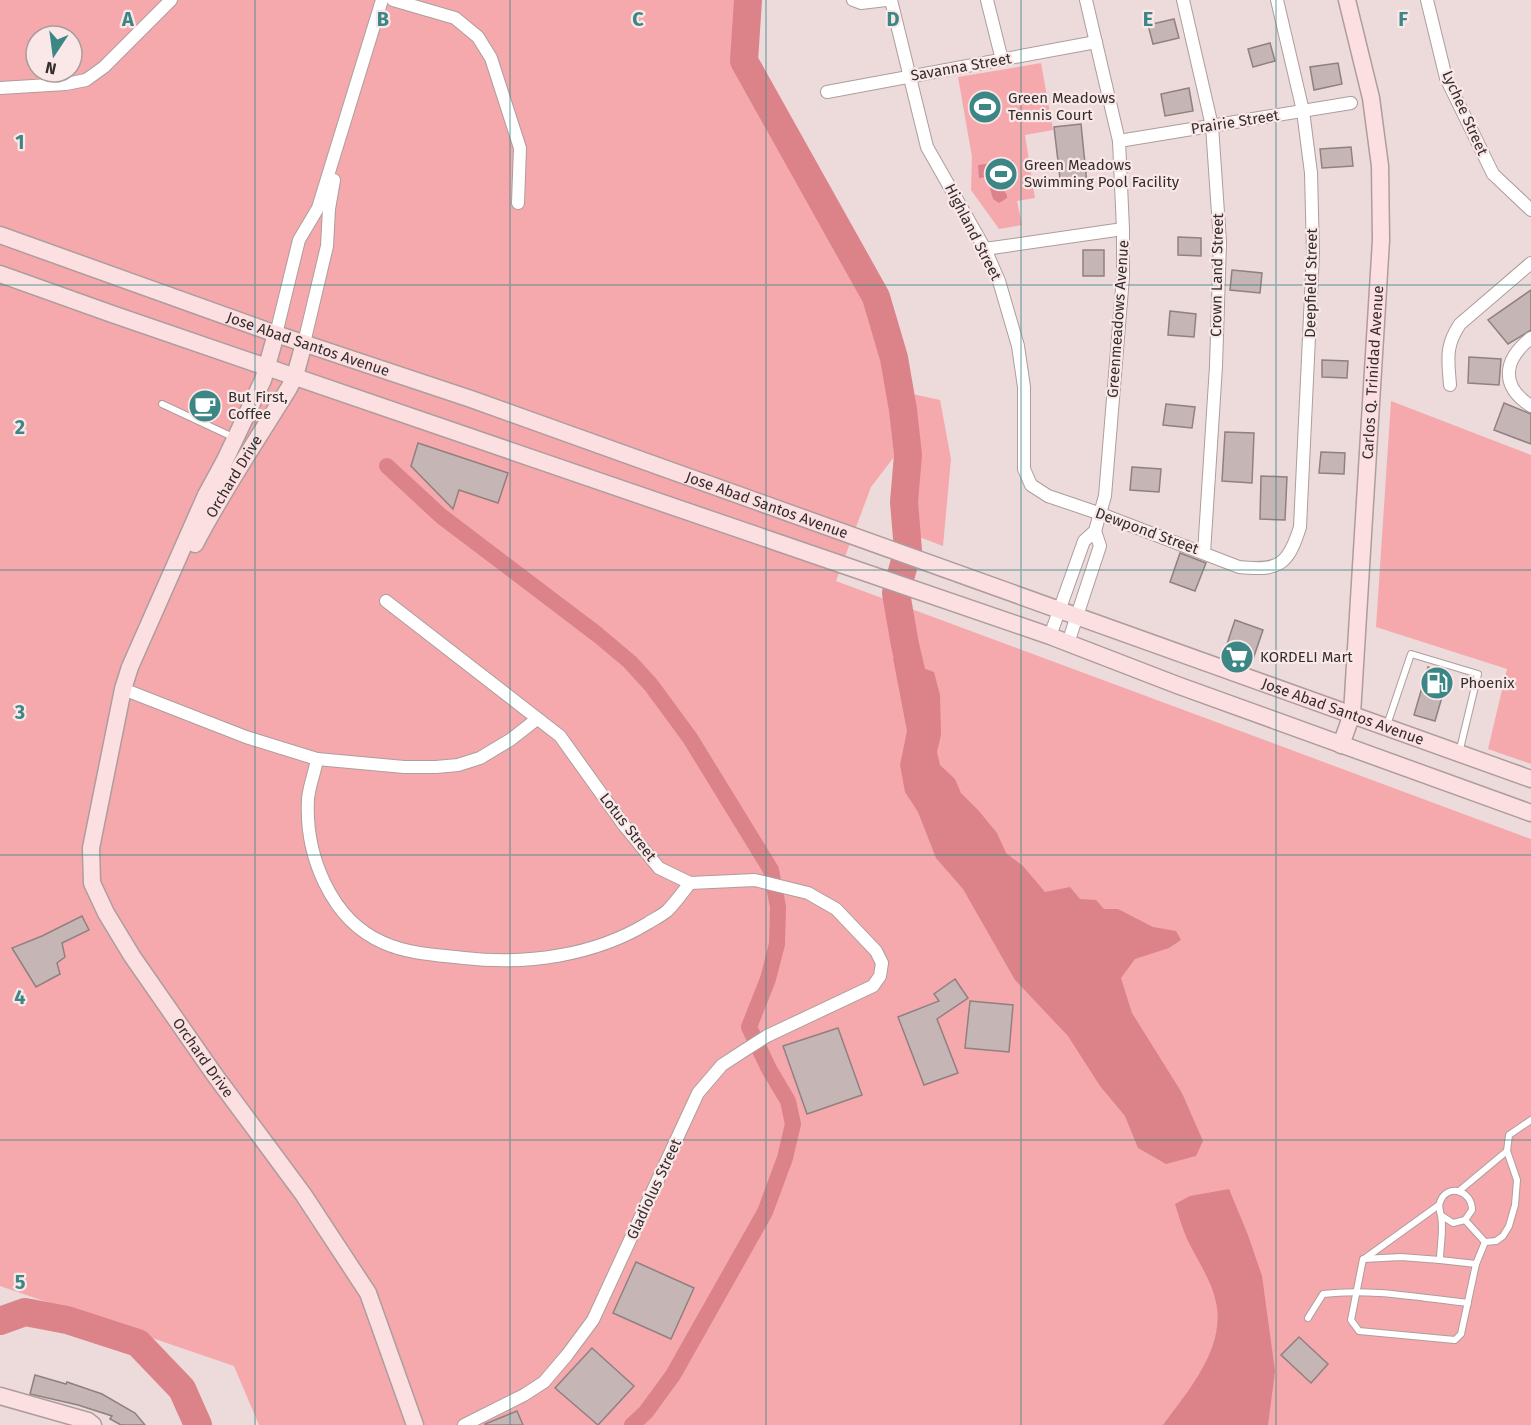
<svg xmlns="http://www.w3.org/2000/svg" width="1531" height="1425" font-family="'Fira Sans',sans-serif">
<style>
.green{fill:#f5a9ad;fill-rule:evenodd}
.water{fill:#db8389}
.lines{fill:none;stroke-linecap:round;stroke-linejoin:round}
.canal{stroke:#db8389;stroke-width:16}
.river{stroke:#db8389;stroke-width:28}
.building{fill:#c6b5b5;stroke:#908080;stroke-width:1.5}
.lane-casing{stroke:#ae9d9d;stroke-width:8}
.street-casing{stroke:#ae9d9d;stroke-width:14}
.secondary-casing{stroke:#ae9d9d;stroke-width:19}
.lane{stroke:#fff;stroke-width:6}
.street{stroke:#fff;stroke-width:12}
.secondary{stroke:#fcdfe1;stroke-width:16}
.grid{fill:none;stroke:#3d8686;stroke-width:1.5;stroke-opacity:0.55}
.labels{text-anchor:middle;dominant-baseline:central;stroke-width:4.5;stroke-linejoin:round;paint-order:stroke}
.street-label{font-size:15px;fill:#342d2d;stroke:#fae8e8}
.poi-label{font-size:15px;fill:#342d2d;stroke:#fae8e8;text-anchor:start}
.grid-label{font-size:20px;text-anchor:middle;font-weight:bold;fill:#3d8686;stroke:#fae8e8;stroke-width:4.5;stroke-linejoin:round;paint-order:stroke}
</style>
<rect width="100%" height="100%" fill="#eddadb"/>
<g class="green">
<path d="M0,0H734L737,65L866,306L887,384L894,457L871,487L836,581L1531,839V1425H259L234,1366L0,1286ZM36,36H72V72H36Z"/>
<polygon points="1041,63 1053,130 1025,135 1035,198 1017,201 1022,225 999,229 971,190 972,157 958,77"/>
<polygon points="908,393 940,400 951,459 943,546 914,535"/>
<polygon points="1391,401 1531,455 1531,764 1488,749 1507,669 1376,627"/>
</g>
<g class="water">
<polygon points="1013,160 1015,172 1008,173 1010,182 1006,182 1002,188 1007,195 1007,198 999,203 993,199 987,177 979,178 978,165"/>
<polygon points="893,658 934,672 940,695 941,735 937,752 940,765 955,779 961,793 979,811 997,833 1006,853 1023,866 1045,892 1070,887 1080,899 1096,900 1104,909 1118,909 1153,927 1176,931 1181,940 1169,948 1135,959 1121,978 1132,1013 1182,1093 1203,1141 1196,1156 1166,1164 1138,1148 1125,1116 1100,1086 1068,1036 1015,980 963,889 936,858 918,812 905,792 900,765 907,731"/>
<path d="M1229,1189L1248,1235L1262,1276L1275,1371L1268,1425H1163C1188,1391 1226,1348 1216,1302C1211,1279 1197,1260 1187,1239C1182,1228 1179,1216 1175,1204L1190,1196Z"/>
</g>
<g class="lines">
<polyline class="canal" points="387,466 441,516 598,635 630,662 651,685 690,738 771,870 778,907 777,944 768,979 749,1027 769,1069 788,1101 793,1124 785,1158 765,1212 673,1375 646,1412 632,1425"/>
<g class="river">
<polyline points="748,0 744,61 876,297 894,358 903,410 908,455 904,502 908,550 896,593 905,645 918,700"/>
<polyline points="0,1321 25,1312 67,1320 138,1343 182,1389 198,1425"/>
</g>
</g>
<g class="building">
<polygon points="1174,19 1179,38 1153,44 1148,25"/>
<polygon points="1270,43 1275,61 1253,67 1248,49"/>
<polygon points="1338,63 1342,84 1314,90 1310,67"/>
<polygon points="1189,88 1193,111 1165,116 1161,94"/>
<polygon points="1081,124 1087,184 1061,187 1054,127"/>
<polygon points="1351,147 1353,166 1322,168 1320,149"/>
<polygon points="1178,237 1201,238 1201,256 1178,255"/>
<rect x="1083" y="250" width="21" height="26"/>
<polygon points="1232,270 1262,273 1260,293 1230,290"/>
<polygon points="1531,290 1531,330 1508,344 1488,320"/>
<polygon points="1170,311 1196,314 1194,337 1168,335"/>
<polygon points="1469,357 1501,359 1499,385 1468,383"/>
<polygon points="1322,360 1348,361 1347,378 1322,377"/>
<polygon points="1504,403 1531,414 1531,444 1494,430"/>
<polygon points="1166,404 1195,407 1192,428 1163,425"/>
<polygon points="1225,432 1254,433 1252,483 1222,481"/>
<polygon points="418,443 508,473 498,503 459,490 453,509 411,466"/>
<polygon points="1321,452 1345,453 1344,474 1319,473"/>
<polygon points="1132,467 1161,469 1159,492 1130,490"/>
<polygon points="1261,476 1287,477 1285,520 1260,519"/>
<polygon points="1180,553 1206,563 1195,591 1170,582"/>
<polygon points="1235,620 1263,630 1251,665 1223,656"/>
<polygon points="1428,667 1449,673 1435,721 1414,715"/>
<polygon points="82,916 89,930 62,943 65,957 57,963 60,974 36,987 12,948 42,936"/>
<polygon points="955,979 968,998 937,1019 958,1073 924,1085 898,1017 939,1001 934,994"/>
<polygon points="970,1001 1013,1005 1009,1052 965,1048"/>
<polygon points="838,1028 862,1095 807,1114 783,1046"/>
<polygon points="636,1262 694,1288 671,1339 613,1313"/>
<polygon points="1299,1337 1328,1364 1311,1383 1281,1355"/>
<polygon points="592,1348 634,1386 598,1425 555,1388"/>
<polygon points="35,1375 66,1384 67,1382 102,1394 135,1413 145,1425 121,1425 110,1419 112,1416 78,1405 30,1394"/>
<polygon points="517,1411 523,1425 485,1425 485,1424"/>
</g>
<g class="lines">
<defs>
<g id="lane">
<polyline points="162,404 235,438"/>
<polyline points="1387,725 1411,654 1478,674 1459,753"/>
<polyline points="1459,1191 1507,1151"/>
<path d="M1442,1216L1453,1223L1465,1220L1472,1210C1472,1190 1447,1183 1440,1202C1438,1207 1440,1210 1441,1216C1444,1229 1440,1246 1440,1260L1401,1257L1363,1259L1351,1320L1359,1331L1455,1340L1461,1334L1476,1264L1485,1242L1465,1220"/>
<polyline points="1485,1242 1496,1241 1503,1236 1509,1226 1515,1205 1517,1180 1507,1151 1509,1135 1531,1120"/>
<polyline points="1364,1259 1439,1205"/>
<polyline points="1440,1260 1476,1264"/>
<path d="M1308,1318L1323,1294C1371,1288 1421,1298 1468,1303"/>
</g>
<g id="street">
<polyline points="393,0 455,18 478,37 491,58 520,148 518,203"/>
<polyline points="853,0 861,3 886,0"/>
<path d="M891,0L927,147L985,249L999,281L1018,346L1024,387V469L1031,485L1048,496L1101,514L1239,567C1278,571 1288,566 1300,527L1313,253L1311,173L1303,111L1277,0"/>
<polyline points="987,0 1002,60"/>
<polyline points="1183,0 1212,126 1220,242 1216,366 1204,553"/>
<polyline points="1427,0 1446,78 1493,174 1531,210"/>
<polyline points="0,88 66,84 86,80 104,67 171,0"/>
<polyline points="827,92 1096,42"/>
<polyline points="1119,141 1351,103"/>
<polyline points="985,249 1123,229"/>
<polyline points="276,334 299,240 318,208 382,0"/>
<path d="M1531,338C1503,360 1500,386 1531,406"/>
<polyline points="304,343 327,246 329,209 334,180"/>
<path d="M1450,385C1448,359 1445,346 1460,324L1531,263"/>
<polyline points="386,601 560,736 623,824 659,868 690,883 755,880 808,893 836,909 876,951 882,963 880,976 873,986 767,1036 745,1050 722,1065 698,1093 593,1320 567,1355 544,1382 524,1395 464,1425"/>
<polyline points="1050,636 1084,541 1095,531 1105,496 1123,277 1123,229 1119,141 1086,0"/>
<polyline points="1068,643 1100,546 1095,531"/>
<polyline points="123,689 246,737 317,759 404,767 436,767 458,765 480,758 510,740 537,719"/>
<path d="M317,759C315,772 309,786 308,799C305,854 330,920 384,943C409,954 437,955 464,958C526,965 594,956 648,923C654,919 661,916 667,911C675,903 683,892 690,883"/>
</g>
<g id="secondary">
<path id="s1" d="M0,235L276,334L471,399L1531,779"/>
<polyline points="0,274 112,314 1050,636 1177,685 1531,813"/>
<path id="s2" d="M276,334L263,380L225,460L206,495L130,667L123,689L91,848L92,883L106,913L132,956L214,1074L303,1194L368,1293L415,1425"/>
<path id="s3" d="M195,544C223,490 257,440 289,388L295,376L304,343"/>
<path id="s4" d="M1341,745L1352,714L1381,240L1380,166L1371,98L1347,0"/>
<polyline points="0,1396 88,1421 93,1425"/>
</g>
</defs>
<use href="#lane" class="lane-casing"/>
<use href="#street" class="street-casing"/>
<use href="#secondary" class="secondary-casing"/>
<use href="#lane" class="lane"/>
<use href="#street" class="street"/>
<use href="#secondary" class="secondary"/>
</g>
<path class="grid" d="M255,0V1425M510,0V1425M766,0V1425M1021,0V1425M1276,0V1425M0,285H1531M0,570H1531M0,855H1531M0,1140H1531"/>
<defs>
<symbol id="stadium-disc" viewBox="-11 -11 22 22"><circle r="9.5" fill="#3d8686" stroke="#fae8e8"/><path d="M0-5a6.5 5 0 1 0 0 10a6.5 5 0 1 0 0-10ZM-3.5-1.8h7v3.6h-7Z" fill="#fff"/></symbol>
<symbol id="cafe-disc" viewBox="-11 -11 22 22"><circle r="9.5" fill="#3d8686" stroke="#fae8e8"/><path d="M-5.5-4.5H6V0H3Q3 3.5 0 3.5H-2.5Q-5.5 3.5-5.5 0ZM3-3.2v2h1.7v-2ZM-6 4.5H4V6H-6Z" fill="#fff"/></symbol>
<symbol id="supermarket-disc" viewBox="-11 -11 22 22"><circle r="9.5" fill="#3d8686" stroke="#fae8e8"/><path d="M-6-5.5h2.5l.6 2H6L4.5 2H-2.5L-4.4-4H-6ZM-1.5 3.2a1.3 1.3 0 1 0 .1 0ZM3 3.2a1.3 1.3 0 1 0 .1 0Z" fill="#fff"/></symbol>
<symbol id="fuel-disc" viewBox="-11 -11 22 22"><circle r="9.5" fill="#3d8686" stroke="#fae8e8"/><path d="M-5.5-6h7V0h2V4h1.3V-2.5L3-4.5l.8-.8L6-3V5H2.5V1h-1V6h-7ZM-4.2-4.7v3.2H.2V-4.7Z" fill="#fff"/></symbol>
</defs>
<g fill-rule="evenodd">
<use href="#stadium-disc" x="966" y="88" width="38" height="38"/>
<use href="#stadium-disc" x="982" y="155" width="38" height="38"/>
<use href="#cafe-disc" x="186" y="387" width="38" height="38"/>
<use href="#supermarket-disc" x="1218" y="638" width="38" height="38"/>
<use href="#fuel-disc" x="1418" y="664" width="38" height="38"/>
</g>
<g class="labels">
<g class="street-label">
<text transform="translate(961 67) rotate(-10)">Savanna Street</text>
<text transform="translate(1465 113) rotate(66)">Lychee Street</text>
<text transform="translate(1235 122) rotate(-9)">Prairie Street</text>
<text transform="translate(973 232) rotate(63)">Highland Street</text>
<text transform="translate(1217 275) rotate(-89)">Crown Land Street</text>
<text transform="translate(1311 283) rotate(-89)">Deepfield Street</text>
<text transform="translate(1118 319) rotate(-86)">Greenmeadows Avenue</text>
<text stroke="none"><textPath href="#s1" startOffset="327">Jose Abad Santos Avenue</textPath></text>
<text stroke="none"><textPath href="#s4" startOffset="375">Carlos Q. Trinidad Avenue</textPath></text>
<text stroke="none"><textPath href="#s3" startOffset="78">Orchard Drive</textPath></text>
<text stroke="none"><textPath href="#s1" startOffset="813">Jose Abad Santos Avenue</textPath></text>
<text transform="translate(1147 531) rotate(20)">Dewpond Street</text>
<text stroke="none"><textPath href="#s1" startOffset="1425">Jose Abad Santos Avenue</textPath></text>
<text transform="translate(628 827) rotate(52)">Lotus Street</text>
<text stroke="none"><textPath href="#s2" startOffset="792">Orchard Drive</textPath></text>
<text transform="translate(654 1189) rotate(-65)">Gladiolus Street</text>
</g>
<g class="poi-label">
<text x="1008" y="98">Green Meadows<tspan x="1008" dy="17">Tennis Court</tspan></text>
<text x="1024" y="165">Green Meadows<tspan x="1024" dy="17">Swimming Pool Facility</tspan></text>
<text x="228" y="397">But First,<tspan x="228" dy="17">Coffee</tspan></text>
<text x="1260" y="657">KORDELI Mart</text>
<text x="1460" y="683">Phoenix</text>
</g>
</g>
<g class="grid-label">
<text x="128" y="26">A</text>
<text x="383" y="26">B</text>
<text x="638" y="26">C</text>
<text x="893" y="26">D</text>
<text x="1148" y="26">E</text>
<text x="1403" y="26">F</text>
<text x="20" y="149">1</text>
<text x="20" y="434">2</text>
<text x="20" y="719">3</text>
<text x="20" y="1004">4</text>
<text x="20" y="1289">5</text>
</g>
<g transform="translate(54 54) rotate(193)"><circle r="28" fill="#fae8e8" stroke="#ab9d9d" stroke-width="1.5"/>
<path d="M0-4.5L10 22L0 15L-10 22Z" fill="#3d8686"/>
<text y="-9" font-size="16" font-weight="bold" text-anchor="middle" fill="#342d2d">N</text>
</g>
</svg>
